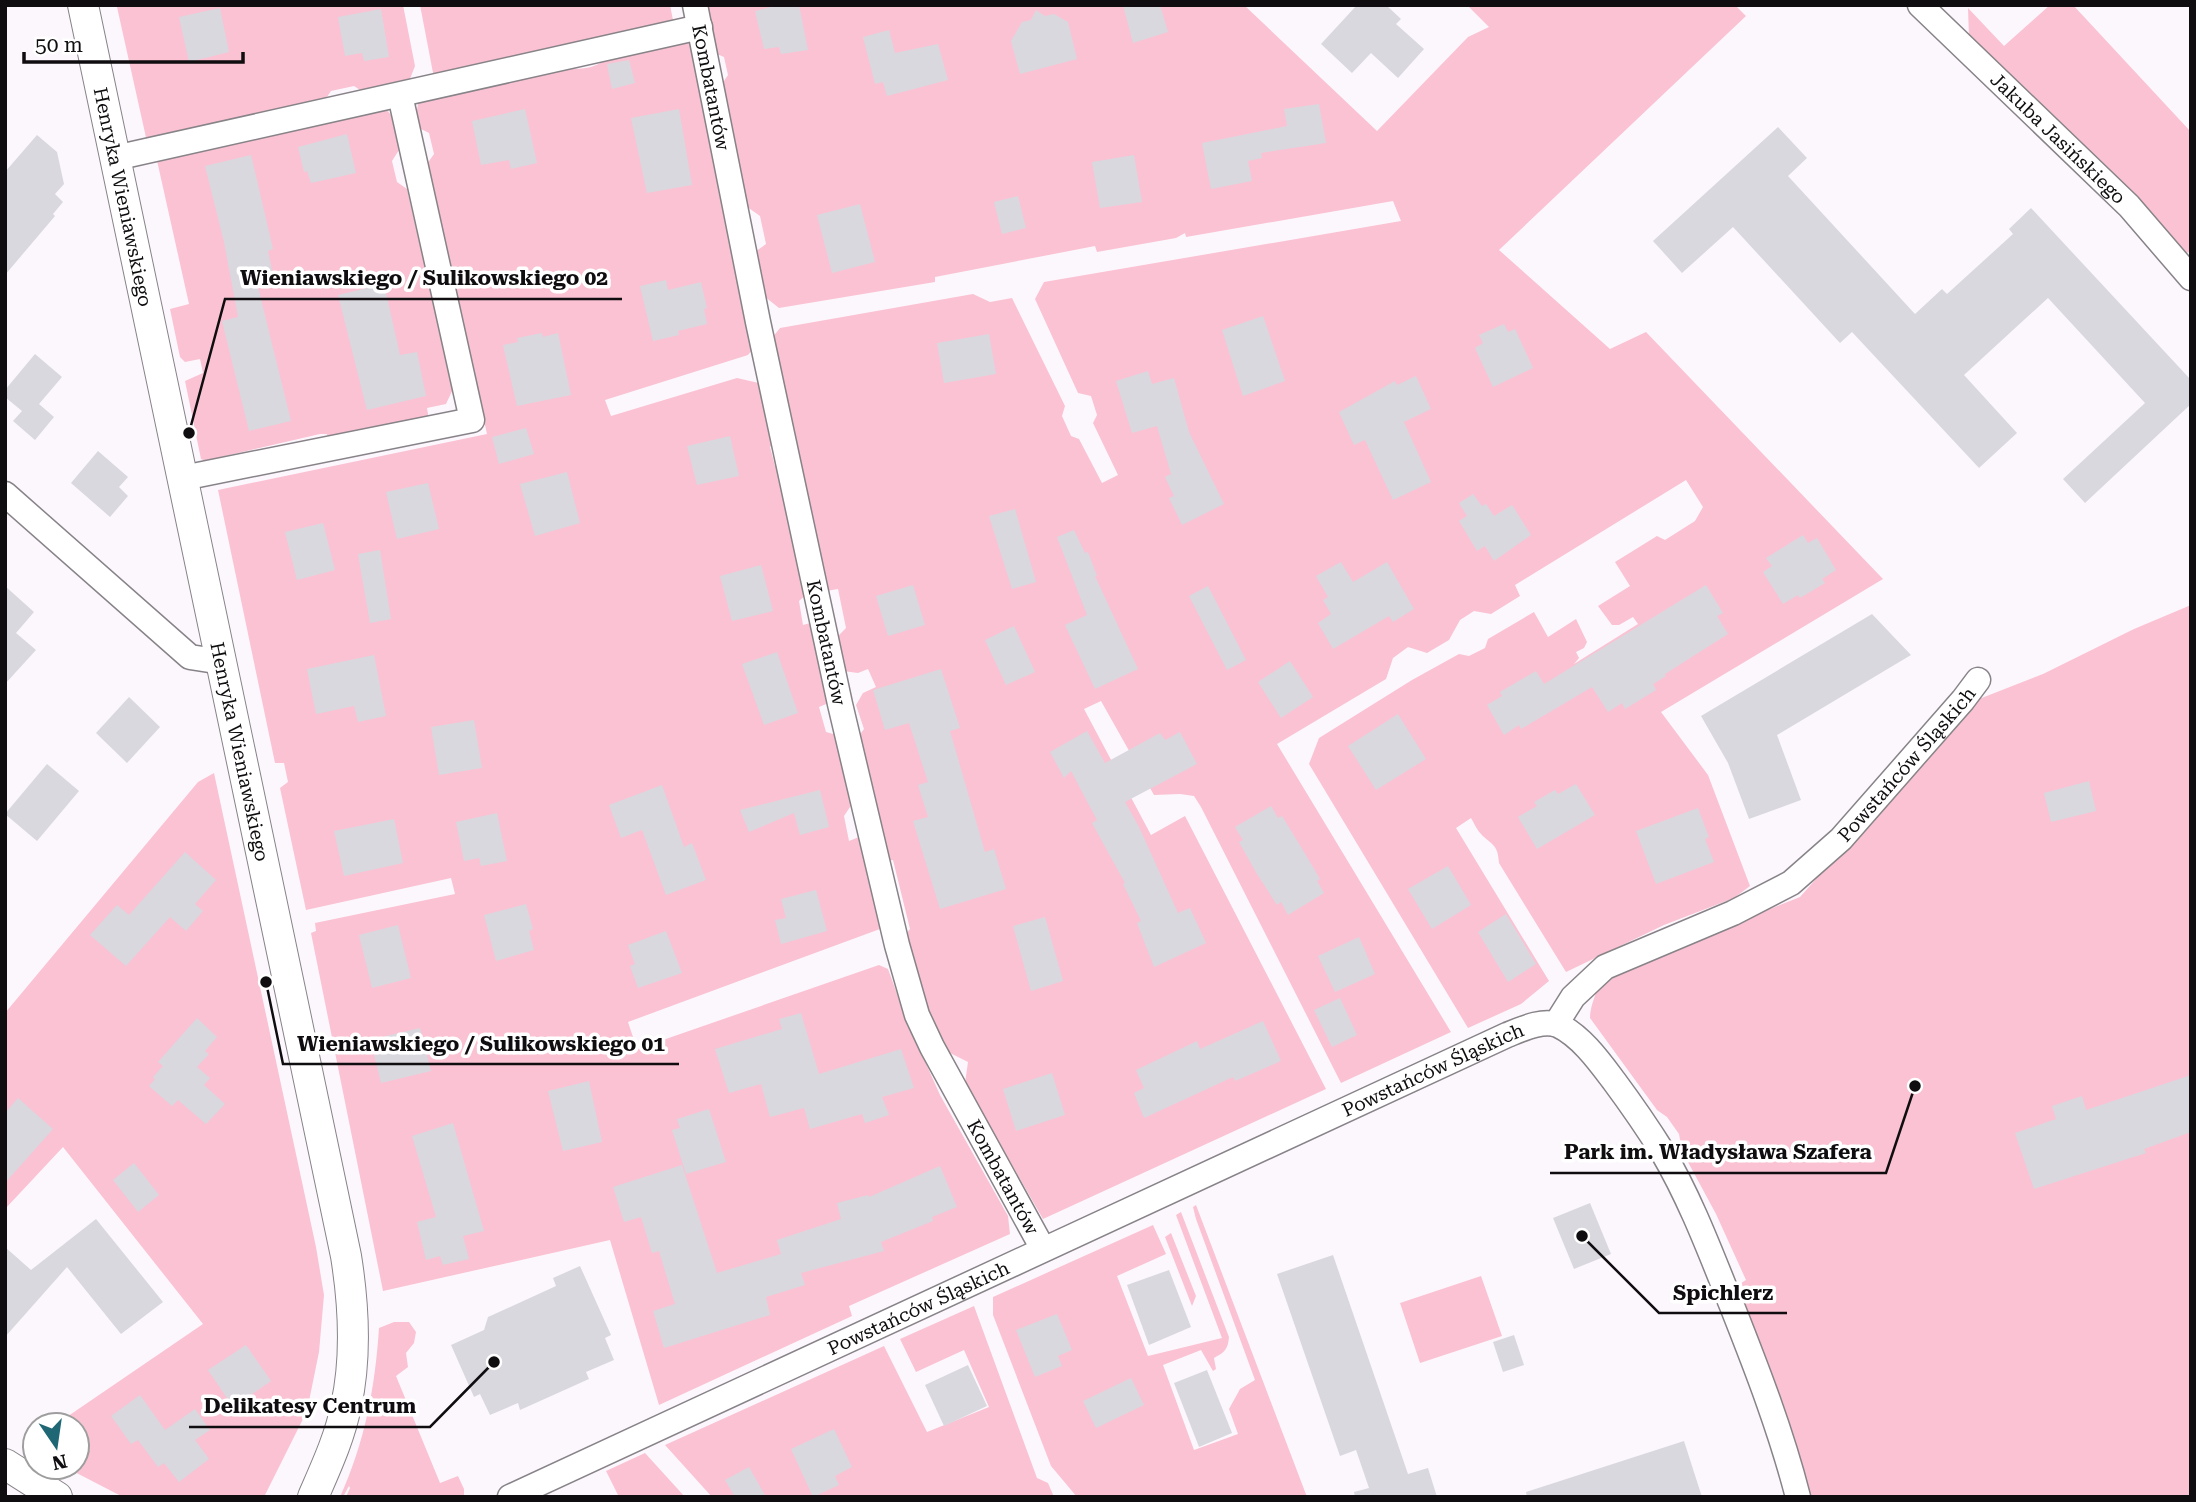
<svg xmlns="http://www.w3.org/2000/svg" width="2196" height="1502" font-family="'Roboto Serif',serif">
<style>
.green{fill:#fac2d2}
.building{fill:#dad8df}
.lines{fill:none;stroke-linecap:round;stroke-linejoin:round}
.minor-casing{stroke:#878388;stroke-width:27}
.tertiary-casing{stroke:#878388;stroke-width:32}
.minor{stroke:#fff;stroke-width:24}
.tertiary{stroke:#fff;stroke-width:30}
.labels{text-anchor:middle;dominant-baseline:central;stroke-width:7;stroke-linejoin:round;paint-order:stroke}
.street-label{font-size:19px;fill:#0f0d0f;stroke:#fff}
.leader{fill:none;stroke:#0f0d0f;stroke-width:2.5}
.callout-dot{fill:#0f0d0f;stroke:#fff;stroke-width:2.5}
.callout-label{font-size:21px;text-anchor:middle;font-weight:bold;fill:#0f0d0f;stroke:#fff;stroke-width:7;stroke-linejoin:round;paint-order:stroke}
</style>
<rect width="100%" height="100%" fill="#fcf7fd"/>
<g class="green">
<polygon points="126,5 403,5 415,66 408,84 366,94 354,86 331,91 322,104 147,142 117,7"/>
<polygon points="420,5 670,5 674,25 434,78"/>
<path d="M703,5H1244L1377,131L1468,37L1489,27L1467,5H1735L1746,16L1499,250L1610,349L1646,332L1883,579L1661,712L1708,775L1750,886L1734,898L1664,925L1566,972L1499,863C1498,843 1491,845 1481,834C1477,830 1474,823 1471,818L1456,828L1549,981L1521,1004L1468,1028L1309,764L1319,738L1412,680L1459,654L1469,656L1485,648L1488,639L1534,612L1548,637L1576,619L1587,642L1584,648L1576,652L1579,658L1574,664L1638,624L1633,617L1619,625H1612L1598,606L1630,586L1615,562L1657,536L1665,540L1695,521L1703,507L1686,480L1515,585L1520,596L1491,614L1474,611L1460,620L1449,640L1427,653L1408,647L1393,658L1386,679L1277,744L1451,1032L1341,1083L1201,807L1194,796L1180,794L1154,795L1101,701L1084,709L1151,835L1185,816L1326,1089L1043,1219L965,1083L968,1062L946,1051L926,1016L905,935L910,929L893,860L887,861L858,737L864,729L856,705L863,693L876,687L868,669L858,673L843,671L836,638L846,628L838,589L826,591L772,338L780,328L973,294L990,302L1012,298L1065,406L1062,416L1071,436L1079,439L1102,483L1118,475L1093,423L1097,415L1091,396L1078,393L1035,299L1044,282L1401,221L1393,201L1186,237L1185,233L1176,238L1097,252L1095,246L935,277V282L779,308L764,296L755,252L766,244L760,216L746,206L720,87L728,75L724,57L712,52Z"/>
<polygon points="2050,5 2073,5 2191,132 2191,252 2185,253 1969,38 1968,8 2004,46"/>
<path d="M684,40L695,45L752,350L748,355L605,400L611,416L737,378L763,384L776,440L770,447L775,466L782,467L807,594L799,601L803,625L814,622L831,702L819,707L826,732L837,735L852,804L844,816L849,841L859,837L880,929L628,1022L637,1049L879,965L888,969L907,1021L940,1095L1008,1216L1010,1234L849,1306L852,1316L659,1405L610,1240L383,1291L311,933L316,931L315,923L455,894L451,878L306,910L280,788L288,782L284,763H275L218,490L487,434L427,164L434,154L429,133L419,128L416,115L418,104L427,98L566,67C579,71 597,68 607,58Z"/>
<polygon points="379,108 387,110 391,115 399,150 392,161 397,182 407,189 453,389 446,404 427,408 429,420 329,443 327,434 320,434 221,457 222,462 208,462 201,459 185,381 203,373 200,359 185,362 180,357 170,309 189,304 156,156"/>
<path d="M2191,605V1497H1809L1800,1457L1738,1285L1746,1280L1716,1214L1682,1151L1679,1134L1667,1117L1657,1110L1590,1018C1590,1004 1598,992 1600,977L1800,897L1974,701L2043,674L2134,629Z"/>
<polygon points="214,773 316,1247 324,1295 319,1352 307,1411 264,1497 123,1497 65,1467 77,1467 77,1425 55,1425 203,1324 63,1147 5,1209 5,1013 198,782"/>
<path d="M1196,1205L1307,1497H1077L1051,1466L993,1315V1297L1153,1225L1166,1254L1117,1276L1148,1356L1222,1338L1176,1215L1181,1212L1229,1337C1228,1349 1225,1352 1214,1358L1216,1369L1213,1371L1201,1350L1163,1365L1194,1450L1238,1434L1229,1409L1240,1389L1255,1380L1196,1219L1193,1207Z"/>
<polygon points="1171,1233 1196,1296 1192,1306 1165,1237"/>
<polygon points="1481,1276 1502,1336 1420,1363 1400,1303"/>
<polygon points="974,1306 1037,1478 1048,1483 1054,1497 712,1497 665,1445 884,1346 927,1432 989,1407 964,1350 916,1372 900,1339"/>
<path d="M394,1322H409L416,1332L414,1343L406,1353L408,1367L396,1376L440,1483L458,1476L464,1489V1497H346L350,1488L349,1486L343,1497H340C365,1442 375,1388 379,1328Z"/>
<polygon points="645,1453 685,1497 619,1497 606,1471"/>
</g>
<g class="building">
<polygon points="778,5 799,5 808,50 781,54 779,47 764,49 755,11"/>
<polygon points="1123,5 1160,5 1168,32 1133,43"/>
<polygon points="1357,5 1386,5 1401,19 1396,24 1424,49 1398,78 1371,53 1352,73 1321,44"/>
<polygon points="220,8 229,52 189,62 179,17"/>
<polygon points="381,9 389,57 364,61 362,53 345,56 338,17"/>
<polygon points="1036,10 1045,16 1054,14 1068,22 1077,59 1020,74 1011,41 1022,22 1031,20"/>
<polygon points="889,30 895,53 938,44 948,80 887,96 883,82 875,84 863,37"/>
<polygon points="629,60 635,83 612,89 607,64"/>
<polygon points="1319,104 1326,143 1261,153 1262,158 1248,161 1252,181 1211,189 1202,143 1287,126 1284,109"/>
<polygon points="525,109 537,163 511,169 509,160 481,165 472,121"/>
<polygon points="679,109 692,185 647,193 631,118"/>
<polygon points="1778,127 1807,158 1788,176 1915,314 1942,289 1947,294 2013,234 2009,229 2031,208 2191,380 2191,404 2085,503 2063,479 2145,403 2048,298 1964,375 2017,433 1979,468 1852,332 1840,343 1733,227 1682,273 1653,241"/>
<polygon points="347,134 356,173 311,183 307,171 304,172 298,147"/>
<polygon points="37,135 57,152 64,184 55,194 63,202 53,214 55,216 5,275 5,172"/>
<polygon points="251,155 273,249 268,251 273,275 256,279 291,421 249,431 222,321 238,317 224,242 205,166"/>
<polygon points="1134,155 1142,202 1100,208 1092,162"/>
<polygon points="1018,196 1026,228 1002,234 994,202"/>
<polygon points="860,204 875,262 832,273 817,215"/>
<polygon points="666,280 668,290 701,282 707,308 704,309 707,324 678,331 679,335 653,341 640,286"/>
<polygon points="384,284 400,355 417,352 426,396 367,410 338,295"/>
<polygon points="1263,316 1285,381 1243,396 1222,330"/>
<polygon points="1504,324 1508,332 1515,329 1533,368 1493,387 1475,348 1483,343 1479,335"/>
<polygon points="542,333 543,337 558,333 571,395 517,406 503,345 518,342 517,338"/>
<polygon points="989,334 996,374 944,383 937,343"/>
<polygon points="35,354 62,377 39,404 54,417 35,440 13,421 22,411 5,397 5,390"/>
<polygon points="1148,371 1152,384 1174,378 1189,432 1224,504 1182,525 1169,498 1174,496 1165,477 1171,474 1157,426 1132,433 1116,381"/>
<polygon points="1416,376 1431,409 1404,422 1431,482 1393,500 1365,440 1354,445 1339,412 1395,381 1397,385"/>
<polygon points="526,428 534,454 499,464 492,437"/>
<polygon points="730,436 739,476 697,485 687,446"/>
<polygon points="98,451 128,477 119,487 128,496 110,517 71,483"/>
<polygon points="567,472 580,523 535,536 520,484"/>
<polygon points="428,483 439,529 397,539 386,492"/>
<polygon points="1473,494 1482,506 1486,504 1494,516 1512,505 1531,535 1494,561 1485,546 1477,551 1459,521 1467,516 1459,503"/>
<polygon points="1015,509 1036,582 1012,589 989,516"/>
<polygon points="323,523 335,570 297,580 285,532"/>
<polygon points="1074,530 1085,553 1088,552 1097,576 1095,576 1138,669 1095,689 1065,625 1087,615 1057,537"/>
<polygon points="1803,535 1808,543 1817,538 1836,570 1822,579 1825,583 1800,598 1798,595 1783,604 1763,572 1772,566 1766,558"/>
<polygon points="380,550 391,619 370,623 358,554"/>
<polygon points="1341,562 1353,582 1387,562 1414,609 1393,622 1389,616 1333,649 1318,623 1331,614 1323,600 1328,597 1316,576"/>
<polygon points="761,565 773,611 732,621 720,576"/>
<polygon points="913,585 925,625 888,636 876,596"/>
<polygon points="1706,585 1723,613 1717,616 1728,634 1665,674 1666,676 1653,684 1656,690 1625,709 1622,703 1608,712 1592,687 1521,729 1519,725 1504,735 1487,705 1502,696 1500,692 1536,671 1544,684"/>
<polygon points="5,586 34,612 16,633 36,650 5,684"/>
<polygon points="1208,586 1246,660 1227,670 1189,596"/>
<polygon points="1872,614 1911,655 1777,735 1801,800 1749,819 1728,763 1701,716"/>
<polygon points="1014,626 1035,672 1006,685 985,640"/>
<polygon points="777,652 798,713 764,725 742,664"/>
<polygon points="374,655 386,716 358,722 354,706 316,714 307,669"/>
<polygon points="1290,661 1313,697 1281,718 1258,682"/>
<polygon points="941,669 960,728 950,731 985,852 994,849 1006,889 940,909 913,821 928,817 918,785 928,782 909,723 885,730 873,690"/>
<polygon points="129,697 160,727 127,763 96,733"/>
<polygon points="1398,714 1426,759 1376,790 1348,746"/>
<polygon points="474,720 482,768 439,775 431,727"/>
<polygon points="1087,731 1105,763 1160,733 1165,740 1180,732 1197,764 1125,802 1139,827 1178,913 1190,908 1206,943 1154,967 1137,923 1141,921 1123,884 1125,883 1092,823 1097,820 1071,771 1064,778 1050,752"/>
<polygon points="47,764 79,791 37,841 5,814"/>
<polygon points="2089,781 2096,811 2051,822 2044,793"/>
<polygon points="1576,784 1595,815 1537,849 1518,817 1537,806 1534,802 1555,790 1558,794"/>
<polygon points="662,785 684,847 692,843 706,880 666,895 642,830 621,838 609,805"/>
<polygon points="820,790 829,827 800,835 794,813 749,832 740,810"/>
<polygon points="1271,806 1278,818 1282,816 1301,847 1320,879 1317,881 1324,893 1288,915 1281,902 1277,905 1257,874 1239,842 1243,840 1235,827"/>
<polygon points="1698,808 1709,837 1705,839 1714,862 1656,884 1636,831"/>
<polygon points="497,813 507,861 481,866 479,858 464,861 456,822"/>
<polygon points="394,819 403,863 344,876 334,831"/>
<polygon points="185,852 216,880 195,904 203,911 186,931 170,917 126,966 90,935 117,905 129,915"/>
<polygon points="1448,866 1471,905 1432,929 1408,889"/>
<polygon points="816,890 827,931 781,944 775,920 786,918 781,899"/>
<polygon points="526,904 533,929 529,931 534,950 496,961 484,915"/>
<polygon points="1506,914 1536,964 1508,982 1478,932"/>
<polygon points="1045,917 1063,981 1031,991 1013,926"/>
<polygon points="398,925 411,978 372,988 359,935"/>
<polygon points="666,931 682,973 638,988 630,966 635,964 628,945"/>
<polygon points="1359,937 1375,974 1335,992 1318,956"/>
<polygon points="1340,998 1357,1035 1332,1047 1314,1010"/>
<polygon points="801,1013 819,1074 901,1049 914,1088 882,1097 889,1115 865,1123 862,1114 810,1129 804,1108 770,1117 761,1084 729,1093 715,1049 782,1029 779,1019"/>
<polygon points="197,1018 217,1037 205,1051 209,1054 197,1067 210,1078 204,1085 225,1104 206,1124 178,1100 172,1106 149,1086 155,1079 153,1077 163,1066 158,1062"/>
<polygon points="1263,1021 1281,1061 1235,1081 1233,1077 1144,1118 1134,1093 1144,1088 1136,1070 1197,1041 1200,1049"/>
<polygon points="420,1028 431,1071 381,1083 374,1055 385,1053 382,1037"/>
<polygon points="1052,1073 1065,1115 1016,1131 1003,1089"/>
<polygon points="2191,1075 2191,1132 2144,1149 2146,1153 2034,1189 2015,1133 2056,1119 2052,1106 2082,1096 2086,1110"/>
<polygon points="589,1081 602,1142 563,1151 548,1091"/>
<polygon points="18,1098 53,1129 5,1183 5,1113"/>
<polygon points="709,1109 726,1162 686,1174 672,1130 680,1128 677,1119"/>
<polygon points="453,1123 484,1231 463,1236 469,1259 443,1265 440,1256 426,1260 417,1222 436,1217 412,1136"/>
<polygon points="134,1163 159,1195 138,1212 113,1180"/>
<polygon points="682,1165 717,1273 781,1254 777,1240 841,1219 837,1203 868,1195 869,1197 940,1166 957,1207 932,1217 933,1221 881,1242 884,1251 801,1273 805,1285 766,1297 770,1315 664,1348 653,1311 675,1304 659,1251 652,1253 641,1217 624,1222 613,1187"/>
<polygon points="1590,1203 1611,1254 1574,1269 1553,1218"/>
<polygon points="96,1219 163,1302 121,1334 67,1267 5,1337 5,1247 31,1270"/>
<polygon points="1333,1255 1408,1474 1428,1468 1437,1497 1355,1497 1354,1492 1369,1488 1356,1450 1340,1456 1277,1274"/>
<polygon points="580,1266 611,1335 605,1338 614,1360 586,1372 589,1379 520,1410 518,1403 490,1415 480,1394 474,1397 451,1345 484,1330 488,1317 556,1286 553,1278"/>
<polygon points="1169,1270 1191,1327 1149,1345 1127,1285"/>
<polygon points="1057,1314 1072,1350 1058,1356 1062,1366 1035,1377 1016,1330"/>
<polygon points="1514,1335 1524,1365 1503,1372 1493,1342"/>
<polygon points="246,1345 271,1381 233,1407 208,1370"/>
<polygon points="968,1365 987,1406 944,1426 925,1385"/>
<polygon points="1207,1370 1232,1433 1199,1447 1174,1383"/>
<polygon points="1131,1378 1144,1405 1096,1428 1083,1401"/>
<polygon points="140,1395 165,1430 195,1409 210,1430 195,1440 209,1459 179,1482 164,1463 158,1467 138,1440 131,1444 111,1416"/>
<polygon points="834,1429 852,1467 835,1476 839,1485 813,1497 791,1449"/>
<polygon points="1684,1441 1702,1497 1527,1497 1526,1492"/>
<polygon points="749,1467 766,1497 735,1497 725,1480"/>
</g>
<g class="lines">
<defs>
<g id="minor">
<path id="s1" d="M695,5L758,322L840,704L897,945L917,1015L932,1047L1043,1249"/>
<path id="s2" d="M1920,5L2129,206L2191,278"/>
<polyline points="115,158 700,27"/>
<polyline points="183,478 472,420 400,95"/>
<polyline points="5,494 190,657 222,662"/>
<path id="s3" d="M1556,1024L1573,997L1605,967L1733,913L1791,883L1841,839L1963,700L1978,680"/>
<path id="s4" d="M510,1497L1507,1035C1522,1029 1543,1019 1558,1025C1581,1036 1599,1061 1614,1081C1631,1104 1647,1127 1662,1151C1691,1200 1711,1254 1732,1306C1757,1369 1781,1431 1798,1497"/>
</g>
<g id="tertiary">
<path id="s5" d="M83,5L346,1256C354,1306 357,1356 346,1406C340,1437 326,1467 313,1497"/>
<polyline points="5,1464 57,1497"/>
</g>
</defs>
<use href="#minor" class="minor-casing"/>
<use href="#tertiary" class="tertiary-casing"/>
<use href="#minor" class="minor"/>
<use href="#tertiary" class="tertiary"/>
</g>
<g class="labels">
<g class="street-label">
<text stroke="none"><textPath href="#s1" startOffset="84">Kombatantów</textPath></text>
<text stroke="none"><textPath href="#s2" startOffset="192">Jakuba Jasińskiego</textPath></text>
<text stroke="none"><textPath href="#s5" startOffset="196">Henryka Wieniawskiego</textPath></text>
<text stroke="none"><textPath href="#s1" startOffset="651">Kombatantów</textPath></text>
<text stroke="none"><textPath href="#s5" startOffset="763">Henryka Wieniawskiego</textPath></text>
<text stroke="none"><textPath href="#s3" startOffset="446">Powstańców Śląskich</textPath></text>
<text stroke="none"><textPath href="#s4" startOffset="1017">Powstańców Śląskich</textPath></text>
<text stroke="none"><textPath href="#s1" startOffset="1218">Kombatantów</textPath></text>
<text stroke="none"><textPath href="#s4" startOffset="450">Powstańców Śląskich</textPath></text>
</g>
</g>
<path class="leader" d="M189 433L225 299H622M266 982L283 1064H679M1915 1086L1886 1173H1550M1582 1236L1659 1313H1787M494 1362L430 1427H189"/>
<g class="callout-dot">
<circle cx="189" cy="433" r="7"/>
<circle cx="266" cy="982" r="7"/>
<circle cx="1915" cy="1086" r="7"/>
<circle cx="1582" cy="1236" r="7"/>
<circle cx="494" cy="1362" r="7"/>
</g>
<g class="callout-label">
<text x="424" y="285">Wieniawskiego / Sulikowskiego 02</text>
<text x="481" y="1051">Wieniawskiego / Sulikowskiego 01</text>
<text x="1718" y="1159">Park im. Władysława Szafera</text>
<text x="1723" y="1300">Spichlerz</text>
<text x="310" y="1413">Delikatesy Centrum</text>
</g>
<rect width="2196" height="1502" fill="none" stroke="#0f0d0f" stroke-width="14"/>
<g transform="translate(56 1446) rotate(167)"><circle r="33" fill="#ffffff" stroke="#9f9e9f" stroke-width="2"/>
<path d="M0-5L12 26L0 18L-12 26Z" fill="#1f6775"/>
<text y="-10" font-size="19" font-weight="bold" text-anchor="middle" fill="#0f0d0f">N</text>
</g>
<path d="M24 52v10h219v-10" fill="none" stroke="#0f0d0f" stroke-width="3.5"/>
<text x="35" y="52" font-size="21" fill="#0f0d0f" stroke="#ffffff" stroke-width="5" paint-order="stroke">50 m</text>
</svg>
